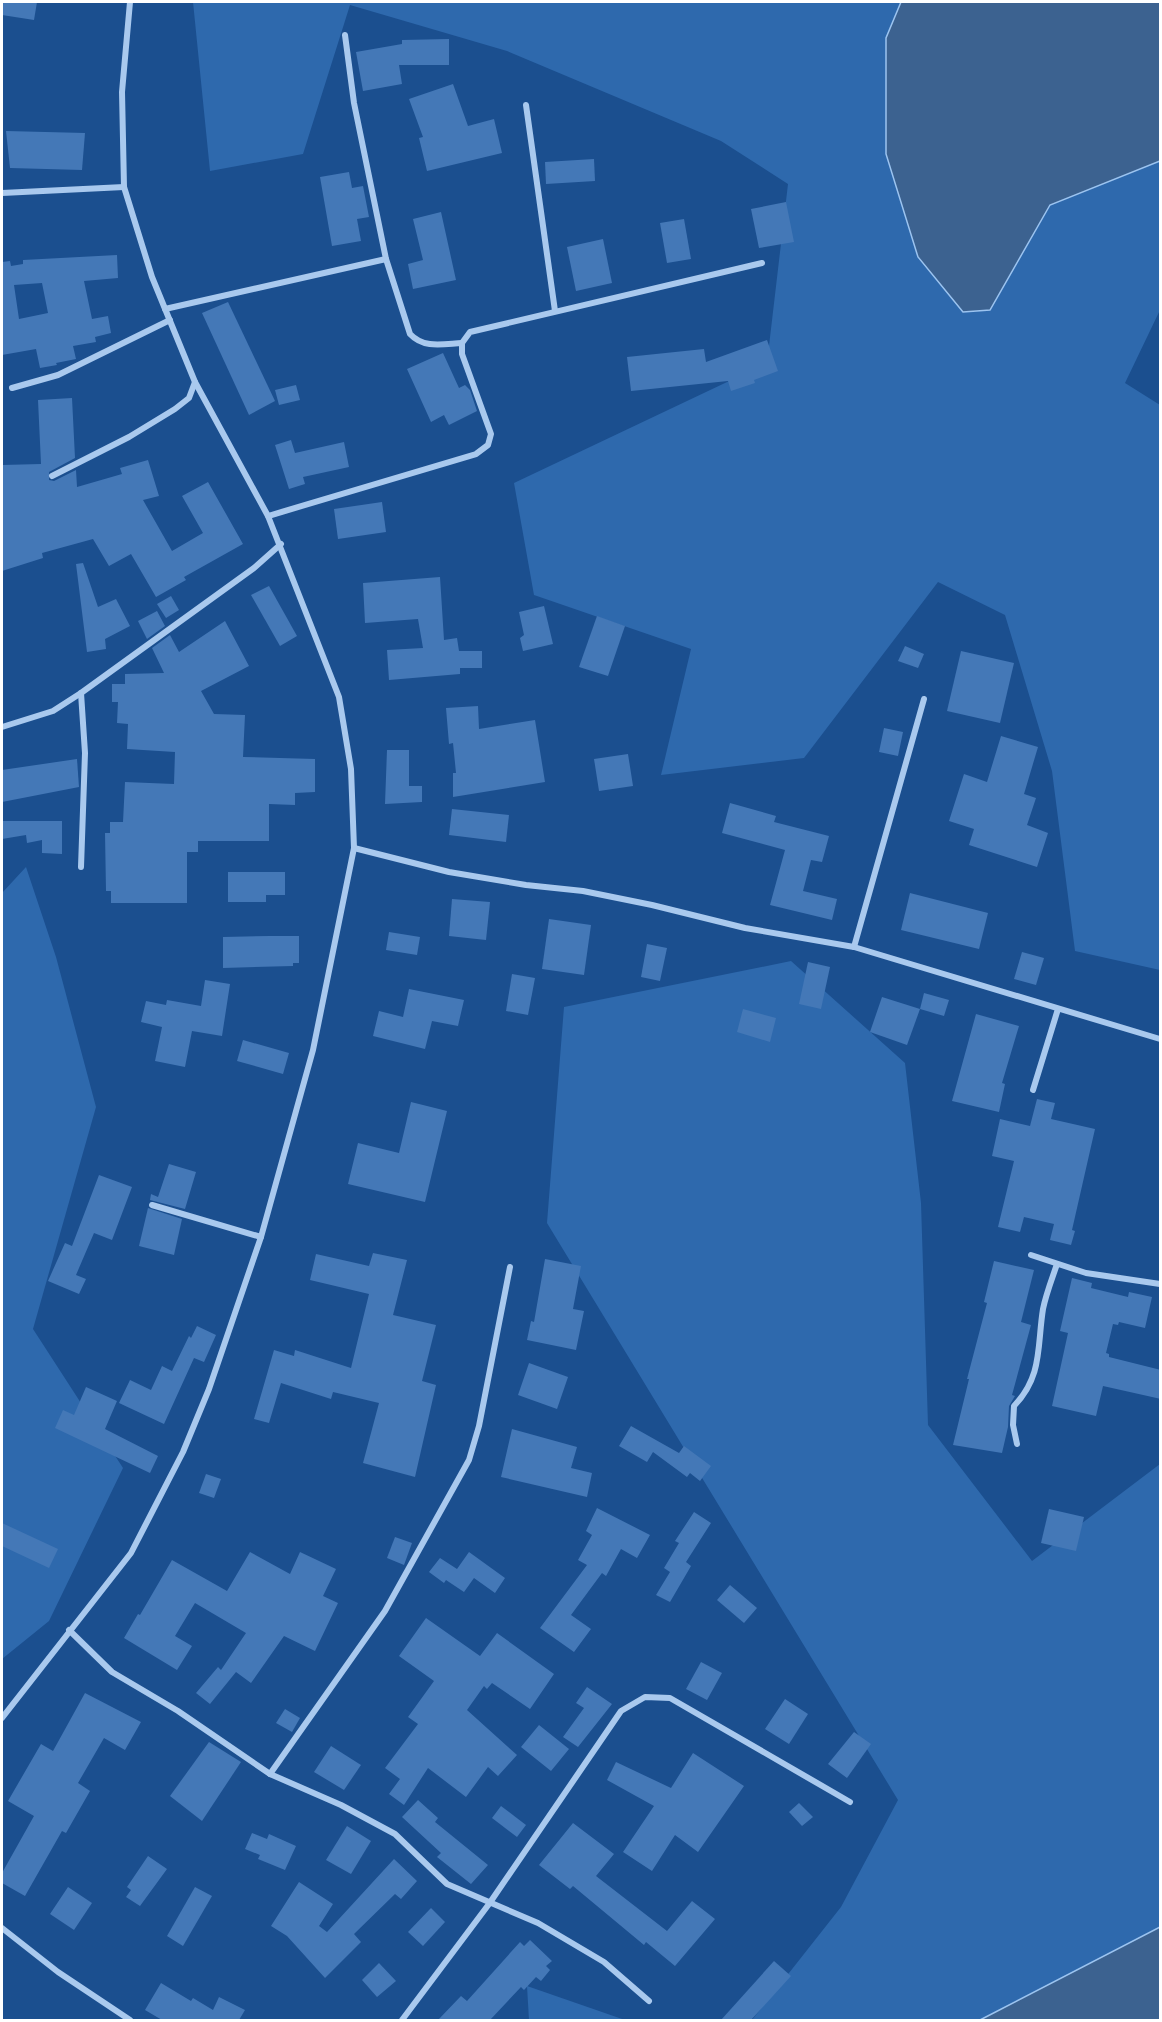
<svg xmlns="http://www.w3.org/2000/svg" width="1162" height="2022" font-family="'Titillium Web',sans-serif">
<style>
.green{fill:#2e69ad}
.water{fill:#3c6290;stroke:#9cc4f0;stroke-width:1.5}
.building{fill:#4478b7;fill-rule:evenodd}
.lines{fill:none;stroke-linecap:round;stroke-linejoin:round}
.street{stroke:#a9c9ee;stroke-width:6}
</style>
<rect width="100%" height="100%" fill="#1b4f8f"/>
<g class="green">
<polygon points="193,2 901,2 886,38 990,310 1050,205 1160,161 1160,310 1125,383 1160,405 1160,970 1075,951 1052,771 1005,615 938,582 804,758 661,775 691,649 534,595 514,483 767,363 788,184 721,141 507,51 350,5 303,154 210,171"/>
<polygon points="26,867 56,957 96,1107 33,1329 123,1468 49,1621 2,1659 2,893"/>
<polygon points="791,961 905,1063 921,1203 928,1425 1032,1561 1160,1464 1160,1927 980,2020 752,2020 841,1907 898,1800 547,1223 564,1007"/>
<polygon points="527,1986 625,2020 529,2020"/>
</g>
<g class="water">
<polygon points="901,2 1160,2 1160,161 1050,205 990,310 963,312 918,257 886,154 886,38"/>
<polygon points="1160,1927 1160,2020 980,2020"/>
</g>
<g class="building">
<polygon points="2,2 37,2 34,20 2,15"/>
<polygon points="449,39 449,65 399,65 402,84 363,91 356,52 402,44 402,40"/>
<polygon points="453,84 468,126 494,119 502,153 427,171 419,138 423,137 409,99"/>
<polygon points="6,131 85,133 82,170 10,168"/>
<polygon points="594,159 595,181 546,184 545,162"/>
<polygon points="349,172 352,188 363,186 369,217 357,219 361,241 332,246 320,177"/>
<polygon points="786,202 794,242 759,248 751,209"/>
<polygon points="441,212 456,280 413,289 408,264 423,260 413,219"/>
<polygon points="684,219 691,259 667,263 660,223"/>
<polygon points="603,239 612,283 576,291 567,247"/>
<path d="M117,255L118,278L84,281L92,319L108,316L111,333L95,337L96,342L73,346L76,359L56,363L57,365L40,368L36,349L2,355V262L10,261L11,266L23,264V260ZM42,283L48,313L19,319L14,285Z"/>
<polygon points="228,302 275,401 249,415 202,313"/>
<polygon points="767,340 778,371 754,380 755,383 731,391 728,381 631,391 627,357 704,349 706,362"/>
<polygon points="443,353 459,388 465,385 470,390 477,411 449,425 444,415 431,422 407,369"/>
<polygon points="296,385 300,400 279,405 275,390"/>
<polygon points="72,398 75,458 49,472 49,480 54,481 76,470 77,487 122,474 120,468 148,460 159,496 143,500 172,551 203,533 182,496 208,482 243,544 184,577 186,580 156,597 131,554 109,566 93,539 42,553 43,558 2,571 2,465 41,464 38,400"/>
<polygon points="291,440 295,453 344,442 349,467 303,477 305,484 289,489 275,445"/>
<polygon points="382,502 386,532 338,539 334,509"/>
<polygon points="83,563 98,607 116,599 130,626 105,639 106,649 87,652 76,564"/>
<polygon points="440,577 444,640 457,638 459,651 482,651 482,668 460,668 460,674 389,680 387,650 423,648 418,619 365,623 363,583"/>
<polygon points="269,586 297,636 280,646 251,595"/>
<polygon points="171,596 179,610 166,618 157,604"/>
<polygon points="544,606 553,644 523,651 520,638 524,635 519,612"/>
<polygon points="157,611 165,626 147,639 138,621"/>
<polygon points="597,616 625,626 608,676 579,667"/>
<polygon points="225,621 249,666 201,691 214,714 245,715 243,757 315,759 315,792 295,793 295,805 269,804 269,841 198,841 198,852 187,852 187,903 111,903 111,891 106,891 105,833 110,833 110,822 123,822 125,782 174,784 175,752 127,749 128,724 117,723 118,702 112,702 112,684 125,684 125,674 164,673 152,648 170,635 179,652"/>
<polygon points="905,646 924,654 918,668 898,661"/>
<polygon points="961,651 1014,663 1000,723 947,711"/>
<polygon points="478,706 479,729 535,720 545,782 453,797 453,773 456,773 453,743 449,744 446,708"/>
<polygon points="884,728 903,732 898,756 879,752"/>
<polygon points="1001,736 1038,747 1024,794 1036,798 1027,825 1048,833 1037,867 969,845 974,829 949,821 964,774 987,782"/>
<polygon points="387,750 409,750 409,786 422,786 422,802 385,804"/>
<polygon points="628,754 633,786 599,791 594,759"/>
<polygon points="77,759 79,787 2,802 2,770"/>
<polygon points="730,803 776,816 774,822 829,836 822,862 811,860 803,891 837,899 832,920 770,905 785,850 722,833"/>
<polygon points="452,809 509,815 506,842 449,835"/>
<polygon points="2,821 62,821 62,854 42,853 42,840 27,843 26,835 2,839"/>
<polygon points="228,872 285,872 285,895 266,895 266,902 228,902"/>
<polygon points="910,893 988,913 979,949 901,930"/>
<polygon points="452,899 490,902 486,940 449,936"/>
<polygon points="549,919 591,925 584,975 542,969"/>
<polygon points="389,932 420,937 417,955 386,950"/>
<polygon points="270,936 299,936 299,963 293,963 293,966 223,968 223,937"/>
<polygon points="647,944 667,948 660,981 641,977"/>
<polygon points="1022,952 1044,958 1036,985 1014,979"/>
<polygon points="808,962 830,967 821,1009 799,1004"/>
<polygon points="512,974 535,978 528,1015 506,1011"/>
<polygon points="205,980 230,984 222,1036 192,1031 185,1067 155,1061 162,1027 141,1022 146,1001 166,1005 167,1000 201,1006"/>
<polygon points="409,989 464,1000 458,1026 432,1021 425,1049 373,1036 379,1011 403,1017"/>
<polygon points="924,993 949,1000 944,1016 920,1009"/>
<polygon points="882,997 920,1009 907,1045 870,1032"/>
<polygon points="743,1009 776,1018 770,1042 737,1032"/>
<polygon points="976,1014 1019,1026 1002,1083 1005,1084 999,1112 952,1101"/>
<polygon points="243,1040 289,1053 283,1074 237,1061"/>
<polygon points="1037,1099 1055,1103 1051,1119 1095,1129 1072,1230 1075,1231 1071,1245 1050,1240 1054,1224 1024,1217 1020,1232 998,1227 1014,1161 992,1156 1000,1119 1030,1126"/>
<polygon points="411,1102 447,1111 425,1202 348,1184 358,1143 399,1153"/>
<polygon points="169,1164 196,1172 185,1209 150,1200 151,1194 158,1197"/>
<polygon points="99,1175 132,1187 112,1240 94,1233 76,1275 86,1279 79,1294 48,1281 65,1243 72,1246"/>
<polygon points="148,1208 182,1219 174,1255 139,1246"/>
<polygon points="373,1253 407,1260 393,1315 436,1325 422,1381 436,1385 415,1477 363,1463 379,1403 333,1392 331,1399 281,1383 269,1423 254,1419 274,1350 294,1356 295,1350 351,1368 369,1294 310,1280 316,1254 369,1266"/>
<polygon points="545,1259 581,1266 573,1309 584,1311 576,1350 527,1340 531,1321 534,1322"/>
<polygon points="994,1261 1034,1270 1021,1322 1031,1325 1012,1395 1015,1396 1009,1406 1008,1427 1002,1453 953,1445 969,1379 967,1379 987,1303 984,1302"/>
<polygon points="1072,1278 1092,1283 1091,1288 1128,1297 1129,1292 1152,1297 1145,1328 1119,1322 1118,1325 1113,1324 1106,1353 1109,1354 1109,1357 1161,1370 1161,1399 1103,1386 1096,1416 1052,1406 1068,1333 1060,1331"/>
<polygon points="197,1326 216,1335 204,1362 194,1358 164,1424 119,1403 130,1380 151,1390 162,1366 172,1371 189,1336 191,1338"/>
<polygon points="529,1363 568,1377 557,1409 518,1395"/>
<polygon points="86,1387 117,1401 105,1429 158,1456 150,1473 55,1428 63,1410 74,1415"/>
<polygon points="631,1426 679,1453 684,1446 711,1466 700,1481 690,1473 687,1477 653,1452 647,1462 619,1446"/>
<polygon points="512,1429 577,1447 571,1468 592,1473 587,1497 501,1477"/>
<polygon points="206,1474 221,1479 214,1498 199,1493"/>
<polygon points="597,1508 650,1535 637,1558 621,1549 606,1576 602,1573 571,1615 591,1629 574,1652 540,1628 587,1565 578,1560 592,1535 586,1531"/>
<polygon points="1049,1509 1084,1517 1076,1551 1041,1543"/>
<polygon points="694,1512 711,1523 686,1562 691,1566 670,1602 656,1595 670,1572 664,1568 679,1543 675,1541"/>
<polygon points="2,1523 58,1549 49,1568 2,1546"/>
<polygon points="395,1537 412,1543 404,1565 387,1558"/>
<polygon points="250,1552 290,1574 300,1552 336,1569 323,1596 338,1603 315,1651 284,1636 251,1683 236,1672 210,1704 196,1693 218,1667 221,1670 246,1633 195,1603 175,1636 192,1646 177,1670 124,1638 138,1614 140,1615 172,1560 227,1591"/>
<polygon points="469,1552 505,1578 495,1593 474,1578 464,1592 446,1580 444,1583 429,1572 440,1558 457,1569"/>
<polygon points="730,1585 757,1608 744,1623 717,1600"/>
<polygon points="426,1618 480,1656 497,1633 554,1674 530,1709 492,1683 487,1689 484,1686 467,1710 517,1755 498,1776 488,1767 466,1797 428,1768 404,1805 389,1794 400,1779 385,1768 418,1724 408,1717 434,1681 399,1656"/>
<polygon points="701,1662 722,1673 707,1700 686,1689"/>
<polygon points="587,1687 612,1704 578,1747 563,1737 584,1708 576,1703"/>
<polygon points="85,1693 141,1722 125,1750 104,1738 78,1783 90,1791 66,1833 62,1831 25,1896 2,1883 2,1873 34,1816 8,1801 41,1744 53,1751"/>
<polygon points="785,1699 808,1714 789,1744 765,1729"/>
<polygon points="285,1709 300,1718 292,1732 276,1723"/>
<polygon points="539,1725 569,1749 551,1771 521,1747"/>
<polygon points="854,1732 871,1744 847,1778 828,1764"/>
<polygon points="209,1742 241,1762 202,1821 170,1796"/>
<polygon points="331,1746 361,1765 344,1790 314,1772"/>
<polygon points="693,1753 744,1786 698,1852 675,1835 652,1871 623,1852 654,1806 607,1780 616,1762 671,1788"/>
<polygon points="418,1800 438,1818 435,1822 488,1865 471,1884 437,1857 441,1853 402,1817"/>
<polygon points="799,1803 813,1817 802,1826 789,1812"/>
<polygon points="501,1806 526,1825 517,1837 492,1818"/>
<polygon points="573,1823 614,1854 596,1876 667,1931 692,1901 715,1919 675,1966 646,1942 644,1945 573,1886 570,1889 539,1865"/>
<polygon points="347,1826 371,1841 351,1874 326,1860"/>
<polygon points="252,1833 267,1839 269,1834 296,1846 285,1870 258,1859 260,1855 245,1849"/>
<polygon points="148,1856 167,1869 140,1906 126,1897 131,1890 127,1887"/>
<polygon points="394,1859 417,1881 401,1899 395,1894 354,1934 361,1942 325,1978 287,1936 271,1926 299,1882 333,1904 319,1926 327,1932"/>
<polygon points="68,1887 92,1903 74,1930 50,1914"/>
<polygon points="195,1887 212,1896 183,1946 167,1936"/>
<polygon points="431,1908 445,1922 423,1946 408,1932"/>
<polygon points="530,1940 552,1961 546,1966 550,1970 541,1981 536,1977 524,1990 521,1987 490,2020 438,2020 461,1996 467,2001 520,1942 524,1946"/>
<polygon points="774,1961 791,1976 751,2020 721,2020"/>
<polygon points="379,1963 396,1981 377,1997 362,1980"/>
<polygon points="161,1983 191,2001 193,1998 213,2010 219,1997 245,2010 239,2020 162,2020 145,2010"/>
</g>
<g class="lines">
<g class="street">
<polyline points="345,35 354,103 386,259"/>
<polyline points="526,105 555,311"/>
<polyline points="2,193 124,187"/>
<path d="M165,309L386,259L410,334C424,349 443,344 462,343"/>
<polyline points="12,388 58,375 170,320"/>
<polyline points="52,476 129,437 175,409 189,398 195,382"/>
<polyline points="268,516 476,454 488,445 491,434 462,354 462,343 470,332 762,263"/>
<polyline points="81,693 85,753 81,867"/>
<polyline points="2,727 53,711 81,693 254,568 281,544"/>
<polyline points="354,848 449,872 526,885 583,891 652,905 745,928 854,947 1160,1039"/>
<polyline points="854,947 924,699"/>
<polyline points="1033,1090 1058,1009"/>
<polyline points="152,1205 261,1237"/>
<polyline points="1031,1255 1086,1273 1160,1284"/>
<path d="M1017,1444L1013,1425L1014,1406C1043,1376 1037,1346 1043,1309C1046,1294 1052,1279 1057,1264"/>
<polyline points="69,1630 112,1672 178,1711 270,1774 341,1805 395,1834 447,1884 538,1923 604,1962 649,2001"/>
<polyline points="2,1718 131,1553 183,1452 209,1389 261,1237 313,1050 354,848 351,769 339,697 268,516 195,382 152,277 124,187 122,92 130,2"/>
<polyline points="270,1774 385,1611 469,1460 479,1426 510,1267"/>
<polyline points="2,1928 58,1972 130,2020"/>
<polyline points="402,2020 489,1904 621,1711 645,1697 670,1698 850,1802"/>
</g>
</g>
<rect width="1162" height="2022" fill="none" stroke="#ffffff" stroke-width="6"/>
</svg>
